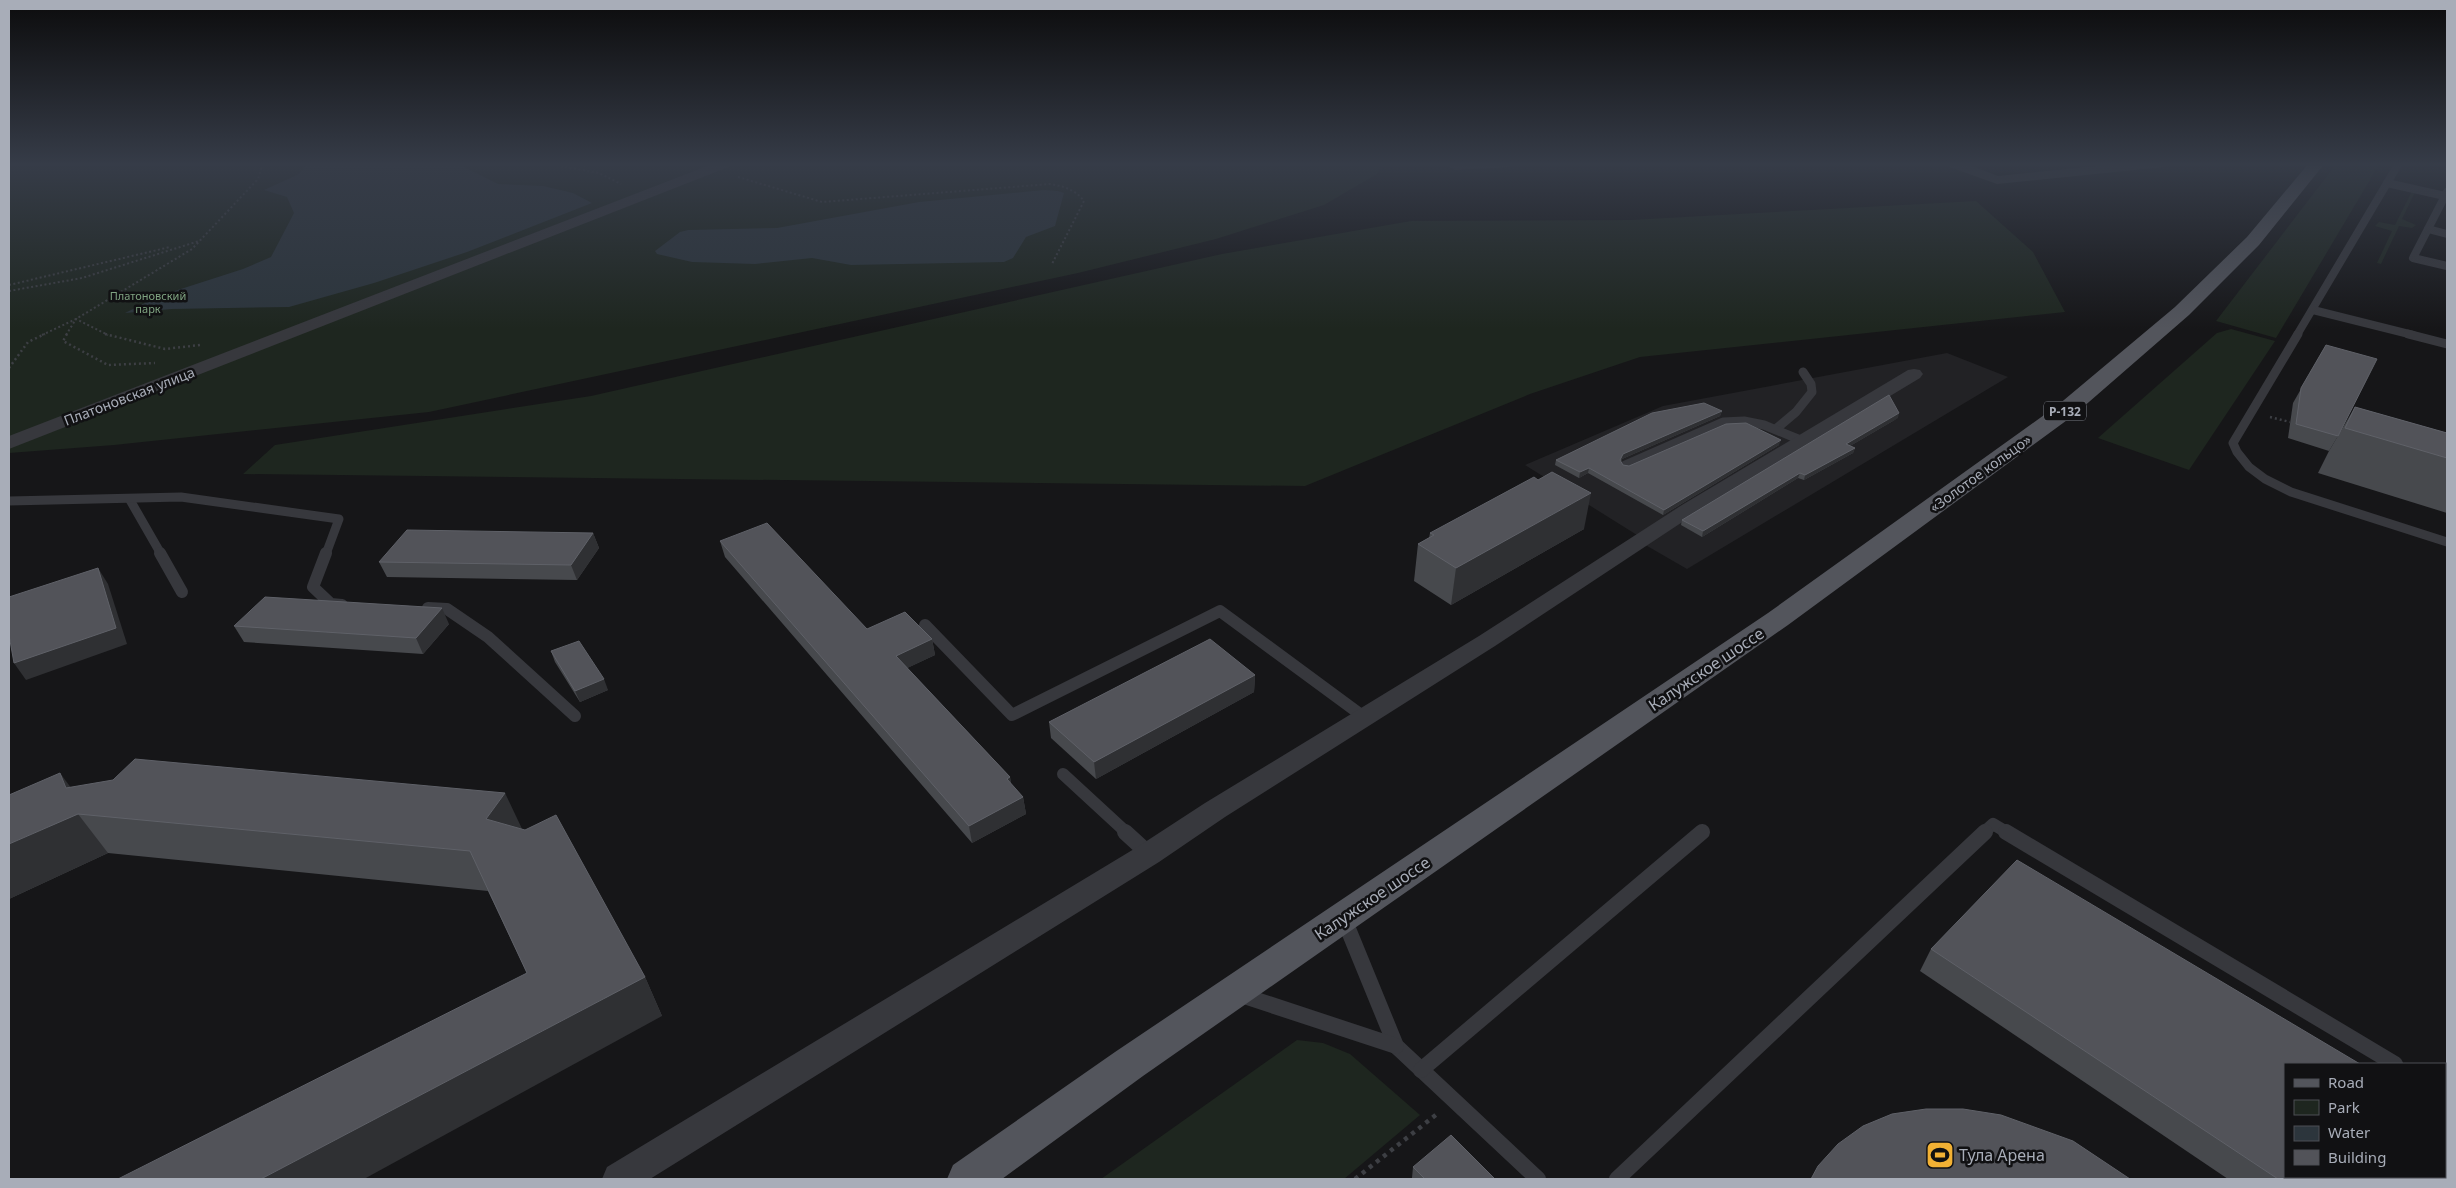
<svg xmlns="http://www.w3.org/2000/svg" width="2456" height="1188" font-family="'Noto Sans',sans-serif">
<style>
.built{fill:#222225}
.green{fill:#1e261f}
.water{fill:#2c353c}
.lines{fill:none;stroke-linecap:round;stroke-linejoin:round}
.path-far2{stroke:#3d3f44;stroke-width:2;stroke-dasharray:2 2.5;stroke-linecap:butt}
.path-far1{stroke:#3d3f44;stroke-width:2.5;stroke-dasharray:2 3;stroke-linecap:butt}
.path{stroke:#3d3f44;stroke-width:4.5;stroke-dasharray:4 5;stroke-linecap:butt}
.service-far3{stroke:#37383d;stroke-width:8}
.service-far2{stroke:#37383d;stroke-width:9}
.service-far1{stroke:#37383d;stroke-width:12}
.service{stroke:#37383d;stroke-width:16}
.minor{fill:#37383d;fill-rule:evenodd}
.primary{fill:#53555c;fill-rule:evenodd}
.wall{fill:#47494d}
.shaded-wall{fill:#2f3033}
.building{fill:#525359;stroke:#5f6168}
.labels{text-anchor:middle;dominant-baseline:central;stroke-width:5;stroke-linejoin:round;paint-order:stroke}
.far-park-label{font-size:11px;fill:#7fa381;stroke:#111113}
.shield{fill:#111113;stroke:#7b7e86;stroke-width:1}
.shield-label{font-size:12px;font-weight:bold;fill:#a8adb8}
.street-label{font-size:14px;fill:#a8adb8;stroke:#111113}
.near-street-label{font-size:16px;fill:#a8adb8;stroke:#111113}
.near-poi-label{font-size:16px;fill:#a8adb8;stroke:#111113;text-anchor:start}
</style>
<rect width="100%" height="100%" fill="#161618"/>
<polygon class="built" points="1947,353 2008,377 1687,569 1642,543 1645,540 1525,465 1663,406"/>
<g class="green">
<polygon points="9,163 1382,163 1377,174 1324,205 1216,239 1078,273 429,412 114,445 9,453"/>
<polygon points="2337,163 2380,163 2276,338 2216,321"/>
<polygon points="2412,191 2415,192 2402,219 2416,225 2412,228 2399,226 2381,264 2377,263 2392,231 2375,226 2379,222 2395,225"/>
<polygon points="1976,201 2033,252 2065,312 1640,357 1530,394 1305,486 243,474 275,445 591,396 1222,254 1411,221 1630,220"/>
<polygon points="2231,329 2275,341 2189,470 2098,438 2217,333"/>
<polygon points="1297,1040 1323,1043 1350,1054 1420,1115 1344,1179 1101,1179"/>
</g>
<g class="water">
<polygon points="309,163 438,163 462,166 498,184 543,186 573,193 592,203 467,252 374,283 289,307 172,309 125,313 159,296 243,269 271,257 294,213 287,197 264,190 297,175"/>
<polygon points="1044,190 1058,191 1064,193 1055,226 1026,237 1013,258 1004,262 851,265 812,258 755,264 692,262 657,254 655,251 680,232 688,230 777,228 919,202"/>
</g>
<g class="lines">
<g class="path-far2">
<polyline points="543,163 599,173 621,184"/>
<polyline points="584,171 585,163"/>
<path d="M738,177L822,202L1050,184C1063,186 1076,190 1084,201L1052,264"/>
<polyline points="9,285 170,247"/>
<polyline points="9,291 82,278 199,241"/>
<polyline points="42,335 76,319 192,249 258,179 263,163"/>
<polyline points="66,335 76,319 108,335"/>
</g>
<g class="path-far1">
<polyline points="67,334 63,341 108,365 155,363"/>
<polyline points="105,334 165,349 200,345"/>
<polyline points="9,368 28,342 45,334"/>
<polyline points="2270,417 2290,422"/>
</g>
<polyline class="path" points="1355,1179 1437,1114"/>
<g class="service-far3">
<polyline points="2387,183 2445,196"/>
<polyline points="2447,192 2413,258 2447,266"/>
<polyline points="2428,229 2447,234"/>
<polyline points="2313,310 2413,335"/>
<polyline points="2297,335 2399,163"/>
</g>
<g class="service-far2">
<polyline points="2298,334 2233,443 2237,452 2249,467 2265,479 2291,492 2447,542"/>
<polyline points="2408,334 2447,344"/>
<polyline points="1777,428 1796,412 1812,392 1811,384 1803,372"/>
<polyline points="1625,465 1723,422 1744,421 1764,425 1803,441"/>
<polyline points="130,500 161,554"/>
<polyline points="9,501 181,497 339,519 326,554"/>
</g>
<g class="service-far1">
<polyline points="160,553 182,592"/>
<polyline points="326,553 313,587 331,604 342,605"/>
<polyline points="428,608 447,609 488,637 575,716"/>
<polyline points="925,625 1012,715 1220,611 1364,717"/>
<polyline points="1063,774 1127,833"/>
<polyline points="1983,833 1993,824 2008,833"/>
</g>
<g class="service">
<polyline points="1125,832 1149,854"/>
<polyline points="2006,832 2395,1064"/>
<polyline points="1344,919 1396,1046 1538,1179"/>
<polyline points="1241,995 1396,1046"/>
<polyline points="1421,1070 1702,832"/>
<polyline points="2445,1094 2447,1095"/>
<polyline points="1617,1179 1985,832"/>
</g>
<g class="minor">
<polygon points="715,163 733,163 731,166 9,449 9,436"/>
<polygon points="1443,163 1516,163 1509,167 1455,170"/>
<polygon points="1945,163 1964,163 1998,176 2127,163 2171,163 2164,167 1997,184 1947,166"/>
<polygon points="1914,369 1920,370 1923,374 1920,378 1696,513 1495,646 1225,817 1159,862 650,1179 602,1179 607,1167 1139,846 1205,803 1479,636 1682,505 1908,370"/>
</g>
<polygon class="primary" points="2309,163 2325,163 2259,245 2189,315 2074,415 1788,625 1143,1076 1002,1179 947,1179 953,1165 1115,1052 1768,613 2058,405 2175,307 2247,237"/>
</g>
<g class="wall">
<polygon points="2326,345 2338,436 2329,451 2288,438 2293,403"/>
<polygon points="2355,407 2447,433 2447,513 2318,473 2329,451"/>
<polygon points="1722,411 1720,416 1622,459 1621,462 1623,465 1629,466 1779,445 1663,515 1588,473 1579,478 1555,465 1556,460"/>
<polygon points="1898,418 1850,446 1855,448 1853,453 1804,480 1798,478 1702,537 1681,525 1682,520"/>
<polygon points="1584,529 1451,605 1414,581 1418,544 1429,538 1430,533"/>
<polygon points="593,533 599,548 577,580 387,577 379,562"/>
<polygon points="720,541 867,629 932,639 935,655 907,668 1010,777 1011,784 1023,797 1026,814 972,843 725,557"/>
<polygon points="449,624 423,654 244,642 234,626"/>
<polygon points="551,651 608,690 580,702 555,662"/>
<polygon points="1255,675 1254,692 1096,779 1051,738 1049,722"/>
<polygon points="71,787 522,829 645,977 662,1016 527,973 488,891 108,853 9,899"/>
<polygon points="1931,949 2447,1179 2228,1179 1920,971"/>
<polygon points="1413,1167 1494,1179 1413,1179 1412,1178"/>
</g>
<g class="shaded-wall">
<polygon points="1722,411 1720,416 1622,459 1618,465 1620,460 1623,454"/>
<polygon points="1899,413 1898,418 1845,449 1846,444"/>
<polygon points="1781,440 1779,445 1663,515 1664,510"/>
<polygon points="1855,448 1853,453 1804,480 1805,475"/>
<polygon points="1589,468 1588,473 1579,478 1580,472"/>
<polygon points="1800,473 1798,478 1702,537 1703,531"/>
<polygon points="1591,493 1584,529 1451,605 1456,568"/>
<polygon points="593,533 599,548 577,580 571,565"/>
<polygon points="98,568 108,584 127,644 26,680 14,663"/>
<polygon points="442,608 449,624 423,654 416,638"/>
<polygon points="932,639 935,655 899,672 896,656"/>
<polygon points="1255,675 1254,692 1096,779 1094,762"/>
<polygon points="604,679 608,690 580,702 575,691"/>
<polygon points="60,773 89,812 66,788"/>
<polygon points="1010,777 1012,794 1007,779"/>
<polygon points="505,793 524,833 486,819"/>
<polygon points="1023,797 1026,814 972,843 969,826"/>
<polygon points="78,814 108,853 9,899 9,844"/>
<polygon points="645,977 662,1016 364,1179 261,1179"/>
</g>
<g class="building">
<polygon points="2326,345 2377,359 2338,436 2296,424 2301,388"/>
<polygon points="1889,395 1899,413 1846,444 1855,448 1805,475 1800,473 1703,531 1682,520"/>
<polygon points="1704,403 1722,411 1623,454 1620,460 1623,465 1629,466 1726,424 1746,423 1781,440 1664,510 1589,468 1580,472 1556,460 1652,413"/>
<polygon points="2355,407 2447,433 2447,458 2345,428"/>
<polygon points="1552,472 1591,493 1456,568 1418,544 1434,535 1430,533 1534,477 1538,480"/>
<polygon points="767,523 867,629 905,612 932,639 896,656 1010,777 1007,779 1023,797 969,826 720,541"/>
<polygon points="407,530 593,533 571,565 379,562"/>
<polygon points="98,568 116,628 14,663 9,635 9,597"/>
<polygon points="265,597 442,608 416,638 234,626"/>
<polygon points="1210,639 1255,675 1094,762 1049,722"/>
<polygon points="579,641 604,679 575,691 551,651"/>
<polygon points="135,759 505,793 486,819 525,830 556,815 645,977 261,1179 118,1179 527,973 470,851 78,814 9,844 9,795 60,773 66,788 113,780"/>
<polygon points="2017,860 2360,1064 2285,1064 2285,1177 2445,1177 2445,1115 2447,1117 2447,1179 2278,1179 1931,949"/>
<polygon points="1926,1109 1963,1109 2001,1115 2073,1141 2130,1179 1811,1179 1818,1166 1838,1144 1863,1126 1892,1114"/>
<polygon points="1451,1135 1494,1178 1492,1179 1425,1179 1413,1167"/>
</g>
<linearGradient id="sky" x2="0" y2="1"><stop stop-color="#0c0c0d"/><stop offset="0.5" stop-color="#363c48"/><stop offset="1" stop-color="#363c48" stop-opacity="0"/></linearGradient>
<rect width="2456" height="329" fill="url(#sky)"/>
<defs>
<symbol id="stadium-square" viewBox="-11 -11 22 22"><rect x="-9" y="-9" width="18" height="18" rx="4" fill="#f2b134" stroke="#111113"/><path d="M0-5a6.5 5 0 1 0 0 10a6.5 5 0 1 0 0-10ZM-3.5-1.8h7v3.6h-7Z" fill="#111"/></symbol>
</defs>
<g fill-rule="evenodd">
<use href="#stadium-square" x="1924" y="1139" width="32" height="32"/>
</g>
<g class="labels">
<g class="far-park-label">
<text x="148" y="295">Платоновский<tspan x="148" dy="13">парк</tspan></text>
</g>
<rect class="shield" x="2044" y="401.5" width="42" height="19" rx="4"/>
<g class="shield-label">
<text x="2065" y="411">Р-132</text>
</g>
<g class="street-label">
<text transform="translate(129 396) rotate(-21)">Платоновская улица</text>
<text transform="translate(1980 473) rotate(-36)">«Золотое кольцо»</text>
</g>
<g class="near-street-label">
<text transform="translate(1706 669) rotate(-34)">Калужское шоссе</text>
<text transform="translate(1372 898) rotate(-34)">Калужское шоссе</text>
</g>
<g class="near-poi-label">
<text x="1959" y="1155">Тула Арена</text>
</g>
</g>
<rect width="2456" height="1188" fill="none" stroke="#a8adb8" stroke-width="20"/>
<rect x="2284" y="1063" width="162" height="115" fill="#111113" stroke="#4d4f55"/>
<rect x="2294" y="1079" width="25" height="8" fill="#53555c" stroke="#4d4f55"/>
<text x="2328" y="1088" font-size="15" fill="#a8adb8">Road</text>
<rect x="2294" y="1100" width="25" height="15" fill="#1e261f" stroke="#4d4f55"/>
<text x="2328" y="1113" font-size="15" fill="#a8adb8">Park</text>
<rect x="2294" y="1126" width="25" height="15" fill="#2c353c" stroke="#4d4f55"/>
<text x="2328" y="1138" font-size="15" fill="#a8adb8">Water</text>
<rect x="2294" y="1150" width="25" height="15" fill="#525359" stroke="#4d4f55"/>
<text x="2328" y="1163" font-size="15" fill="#a8adb8">Building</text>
</svg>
